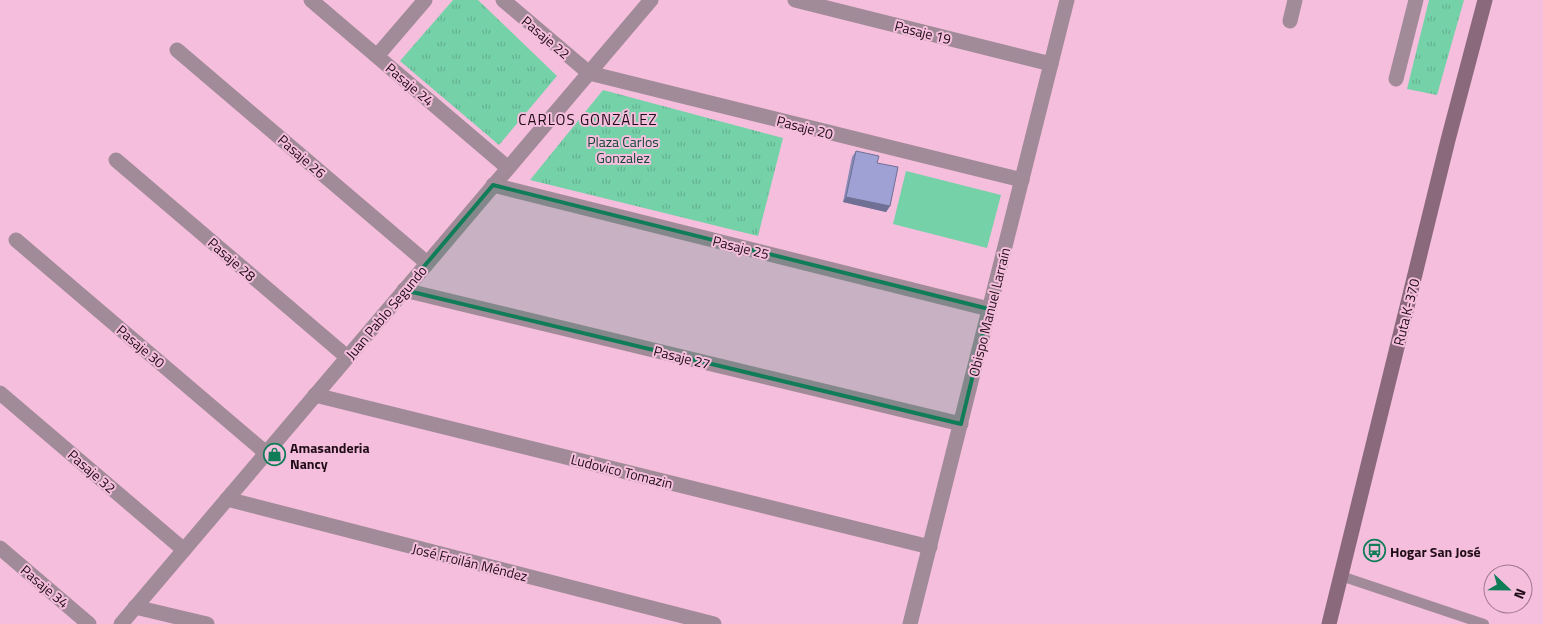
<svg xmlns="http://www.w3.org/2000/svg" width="1543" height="624" font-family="'Titillium Web',sans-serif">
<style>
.grass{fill:url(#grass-tufts)}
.pitch{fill:#74d1a8}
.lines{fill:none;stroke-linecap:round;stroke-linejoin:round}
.lane{stroke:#a28b98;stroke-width:10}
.street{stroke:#a28b98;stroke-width:15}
.secondary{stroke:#8a697c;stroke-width:15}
.wall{fill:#898ab6}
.shaded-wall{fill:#6f7094}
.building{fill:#9fa0d4;stroke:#6f7094}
.marked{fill:#117d58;fill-opacity:0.2;stroke:#117d58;stroke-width:4;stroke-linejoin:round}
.labels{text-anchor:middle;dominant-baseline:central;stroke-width:4;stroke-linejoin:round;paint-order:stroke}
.street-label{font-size:14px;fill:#1f0c17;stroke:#f5bedd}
.park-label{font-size:14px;fill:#114733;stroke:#f5bedd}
.poi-label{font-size:14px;font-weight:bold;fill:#1f0c17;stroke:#f5bedd;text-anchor:start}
.neighbourhood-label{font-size:15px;letter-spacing:1px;fill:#1f0c17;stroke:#f5bedd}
</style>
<defs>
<pattern id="grass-tufts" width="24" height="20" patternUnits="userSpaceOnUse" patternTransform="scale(1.25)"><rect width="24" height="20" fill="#74d1a8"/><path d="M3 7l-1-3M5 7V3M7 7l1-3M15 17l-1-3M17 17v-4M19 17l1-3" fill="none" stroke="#64b290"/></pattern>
</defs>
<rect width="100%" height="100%" fill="#f5bedd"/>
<g class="grass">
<polygon points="453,0 478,0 557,76 499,145 400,61"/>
<polygon points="1429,0 1464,0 1437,95 1407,89"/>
<polygon points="603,90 783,138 758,236 530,180"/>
</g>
<polygon class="pitch" points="906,171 1001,195 987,248 893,224"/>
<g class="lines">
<polyline class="lane" points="1341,576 1484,624"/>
<g class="street">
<polyline points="311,0 508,168"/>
<polyline points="503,0 589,73 1022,180"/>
<polyline points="795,0 1051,64"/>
<polyline points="1290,21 1295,0"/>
<polyline points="177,50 427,263"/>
<polyline points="377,56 425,0"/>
<polyline points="1396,79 1416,0"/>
<polyline points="116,160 347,357"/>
<polyline points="493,185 989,309"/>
<polyline points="16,240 266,453"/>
<polyline points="404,290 961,424"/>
<polyline points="0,393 184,550"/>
<polyline points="315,395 930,547"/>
<polyline points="227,499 714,624"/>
<polyline points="0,548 89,624"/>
<polyline points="135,607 207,624"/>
<polyline points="121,624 651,0"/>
<polyline points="910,624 1067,0"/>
</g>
<polyline class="secondary" points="1329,624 1448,140 1485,0"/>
</g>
<polygon class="wall" points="856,151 877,163 890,206 886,212 843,202 852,157"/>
<polygon class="shaded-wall" points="846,197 890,206 886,212 843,202"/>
<polygon class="building" points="856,151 879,156 877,163 898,167 890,206 846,197"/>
<path class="marked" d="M493,185L989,309L961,424L404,290Z"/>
<defs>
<symbol id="shop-ring" viewBox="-11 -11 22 22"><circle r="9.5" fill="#f5bedd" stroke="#117d58" stroke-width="1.5"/><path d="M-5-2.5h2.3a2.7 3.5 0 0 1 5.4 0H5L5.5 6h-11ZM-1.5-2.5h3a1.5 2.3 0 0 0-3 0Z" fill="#117d58"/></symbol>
<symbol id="bus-ring" viewBox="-11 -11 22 22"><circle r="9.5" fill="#f5bedd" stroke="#117d58" stroke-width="1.5"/><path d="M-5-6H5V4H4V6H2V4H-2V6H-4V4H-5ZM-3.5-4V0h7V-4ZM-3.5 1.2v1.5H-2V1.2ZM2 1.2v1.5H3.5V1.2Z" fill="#117d58"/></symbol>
</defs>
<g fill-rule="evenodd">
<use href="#shop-ring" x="262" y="442" width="25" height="25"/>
<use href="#bus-ring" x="1362" y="538" width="25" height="25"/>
</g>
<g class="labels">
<g class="street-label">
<text transform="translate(923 32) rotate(14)">Pasaje 19</text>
<text transform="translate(546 37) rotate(40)">Pasaje 22</text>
<text transform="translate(410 84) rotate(40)">Pasaje 24</text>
<text transform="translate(805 127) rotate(14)">Pasaje 20</text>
<text transform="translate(302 156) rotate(41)">Pasaje 26</text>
<text transform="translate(741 247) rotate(14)">Pasaje 25</text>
<text transform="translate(232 259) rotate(41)">Pasaje 28</text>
<text transform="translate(386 312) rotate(-50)">Juan Pablo Segundo</text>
<text transform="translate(989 312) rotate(-76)">Obispo Manuel Larraín</text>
<text transform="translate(1406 312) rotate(-76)">Ruta K-370</text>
<text transform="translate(141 346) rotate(40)">Pasaje 30</text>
<text transform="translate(682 357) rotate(14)">Pasaje 27</text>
<text transform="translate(92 471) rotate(41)">Pasaje 32</text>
<text transform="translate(622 471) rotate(14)">Ludovico Tomazin</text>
<text transform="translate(470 562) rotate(14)">José Froilán Méndez</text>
<text transform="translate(45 586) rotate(40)">Pasaje 34</text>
</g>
<g class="park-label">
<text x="623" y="141">Plaza Carlos<tspan x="623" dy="16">Gonzalez</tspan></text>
</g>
<g class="poi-label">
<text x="290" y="447">Amasanderia<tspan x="290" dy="16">Nancy</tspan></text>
<text x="1390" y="551">Hogar San José</text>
</g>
<g class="neighbourhood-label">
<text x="588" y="119">CARLOS GONZÁLEZ</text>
</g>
</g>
<g transform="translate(1508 589) rotate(112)"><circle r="24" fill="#f5bedd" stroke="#9f778e"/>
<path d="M0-4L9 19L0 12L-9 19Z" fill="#117d58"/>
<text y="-8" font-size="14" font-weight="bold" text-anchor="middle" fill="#1f0c17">N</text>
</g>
</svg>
